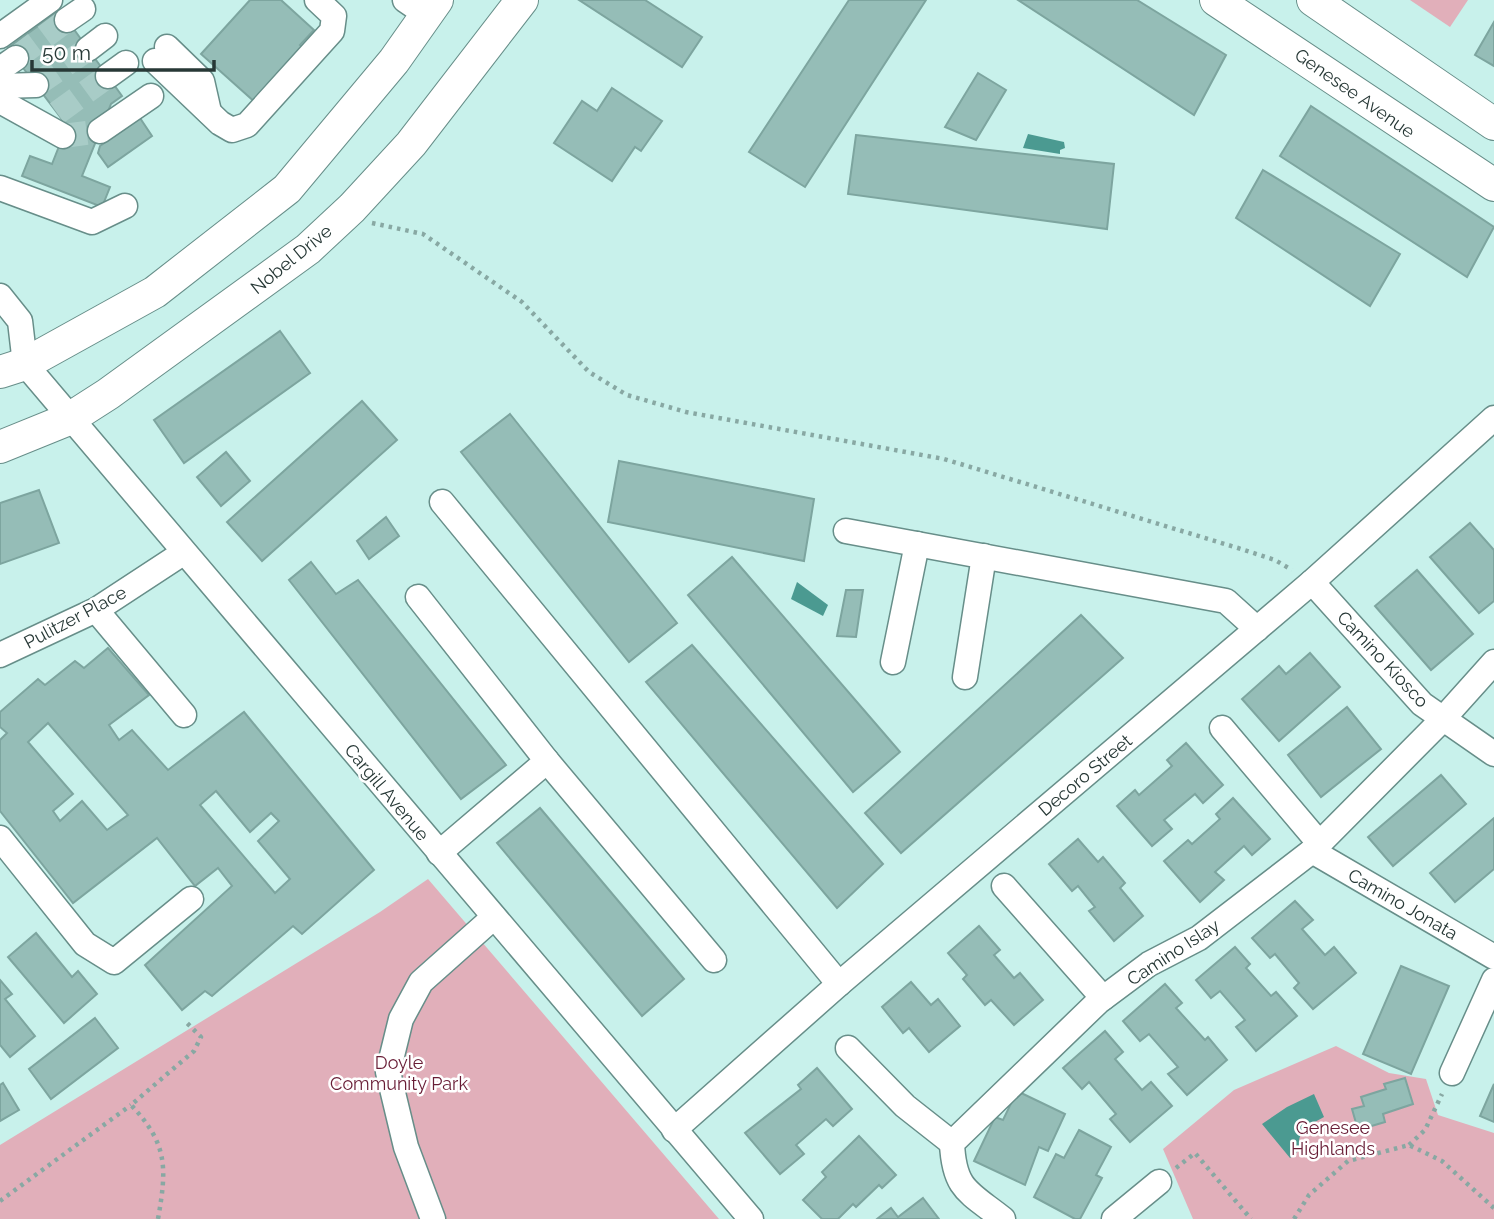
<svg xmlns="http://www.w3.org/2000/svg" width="1494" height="1219" font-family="Raleway,sans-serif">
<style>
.green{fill:#e1afba}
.water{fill:#4b9a91}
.building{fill:#95bdb7;stroke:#7da59f;stroke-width:2;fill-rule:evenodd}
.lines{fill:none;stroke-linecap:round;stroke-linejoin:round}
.minor-tunnel{stroke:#a8ccc7;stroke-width:24;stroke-dasharray:24 12;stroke-linecap:butt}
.minor-casing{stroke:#678e89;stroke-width:27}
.major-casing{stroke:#678e89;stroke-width:34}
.path{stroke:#88a8a3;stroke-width:4.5;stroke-dasharray:3.5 5;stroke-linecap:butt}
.minor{stroke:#fff;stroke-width:24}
.major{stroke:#fff;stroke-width:32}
.labels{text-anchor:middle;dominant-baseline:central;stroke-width:5;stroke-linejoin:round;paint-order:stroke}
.street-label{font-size:18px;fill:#273836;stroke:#fff}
.park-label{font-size:18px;fill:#681c35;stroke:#fff}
</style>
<rect width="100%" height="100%" fill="#c8f1eb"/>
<g class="green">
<polygon points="1410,0 1468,0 1450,27"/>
<polygon points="428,879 719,1219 0,1219 0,1145 380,912"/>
<polygon points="1336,1046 1389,1073 1426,1079 1438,1115 1494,1133 1494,1219 1193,1219 1163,1149 1234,1090"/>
</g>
<g class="water">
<polygon points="1028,134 1064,142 1065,148 1060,150 1060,154 1023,148"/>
<polygon points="797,582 828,605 823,616 791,599"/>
<polygon points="1314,1094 1324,1117 1302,1129 1299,1140 1302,1148 1290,1158 1262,1124 1287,1107"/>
</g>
<g class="building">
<polygon points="250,0 281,0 314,30 300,45 306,51 257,104 201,54"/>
<polygon points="579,0 645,0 702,37 682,67"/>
<polygon points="849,0 926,0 805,187 749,152"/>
<polygon points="1018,0 1137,0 1226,55 1194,115"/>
<polygon points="60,10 122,96 111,104 82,176 110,187 102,207 22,176 30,156 52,164 67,126 8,48"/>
<polygon points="1494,22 1494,66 1475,55"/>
<polygon points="978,73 1006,90 976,140 945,127"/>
<polygon points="612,88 662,121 641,151 635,147 612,181 554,143 582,101 597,111"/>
<polygon points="1311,106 1494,227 1467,277 1280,156"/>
<polygon points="140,118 152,136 108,167 98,153 100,146"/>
<polygon points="856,135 1114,164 1107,229 848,194"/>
<polygon points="1263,170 1400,254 1370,306 1236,218"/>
<polygon points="280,331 310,373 184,463 154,420"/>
<polygon points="362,401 397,440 262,561 227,522"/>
<polygon points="510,414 677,623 629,662 461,452"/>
<polygon points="226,452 250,481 221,506 197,477"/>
<polygon points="619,461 814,499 804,561 608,522"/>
<polygon points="39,490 59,543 0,564 0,503"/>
<polygon points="386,517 399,536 369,559 357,541"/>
<polygon points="1470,523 1494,550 1494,601 1479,613 1430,557"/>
<polygon points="732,557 900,752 853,792 688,595"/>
<polygon points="311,562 336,594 358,580 506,765 461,799 289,580"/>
<polygon points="1417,570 1473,634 1431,670 1375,606"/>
<polygon points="846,590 863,590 856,637 837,636"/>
<polygon points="1081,615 1123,658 901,853 865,813"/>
<polygon points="692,645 883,864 837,908 646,682"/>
<path d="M108,648L149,695L109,725L119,740L132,730L168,770L244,712L374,870L302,934L293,926L212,996L205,991L182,1010L145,965L232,886L218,868L195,886L157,838L73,903L0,811V740L7,733L0,727V712L38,679L45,685L75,661L84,668ZM48,723L128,815L107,830L82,801L60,821L53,811L73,794L28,742ZM216,791L250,832L271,813L279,821L258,841L290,879L275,893L200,805Z"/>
<polygon points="1310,653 1340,687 1279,741 1242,699 1279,666 1286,674"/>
<polygon points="1347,707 1381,749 1321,797 1288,755"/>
<polygon points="1186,743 1223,785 1203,803 1195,794 1164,820 1172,829 1152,846 1117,806 1135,790 1139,795 1172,766 1167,760"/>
<polygon points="1441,775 1466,804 1393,866 1368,837"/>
<polygon points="1233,798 1270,839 1252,855 1244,846 1215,872 1224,880 1200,902 1164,861 1188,840 1192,844 1220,819 1216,814"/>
<polygon points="540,808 684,979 642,1016 497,843"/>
<polygon points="1494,818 1494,869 1455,902 1430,873"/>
<polygon points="1078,839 1098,862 1103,857 1125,883 1120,888 1143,916 1114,941 1089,911 1095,907 1078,886 1072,891 1049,864"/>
<polygon points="1295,901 1313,920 1302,929 1325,955 1334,947 1356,973 1313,1009 1294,988 1299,983 1275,954 1270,958 1252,938"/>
<polygon points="979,926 1000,950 994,955 1014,978 1020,973 1043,1000 1014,1025 991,1000 985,1005 963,979 967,975 948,953"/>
<polygon points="36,933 72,977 78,971 97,994 64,1023 8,957"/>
<polygon points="1235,947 1250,964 1246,968 1271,996 1276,992 1297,1016 1256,1051 1236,1027 1245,1020 1220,991 1211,998 1196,980"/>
<polygon points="1401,966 1449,986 1411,1074 1363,1054"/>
<polygon points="0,980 12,994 5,999 35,1036 10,1057 0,1045"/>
<polygon points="911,982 931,1005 938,999 960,1026 929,1052 909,1028 903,1033 882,1007"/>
<polygon points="1165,984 1182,1003 1176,1008 1205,1040 1208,1037 1227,1060 1187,1095 1168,1074 1178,1067 1149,1034 1140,1041 1123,1021"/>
<polygon points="95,1018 118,1048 51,1099 29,1069"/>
<polygon points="1105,1031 1123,1052 1115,1059 1142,1090 1151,1082 1172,1106 1130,1142 1110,1119 1116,1114 1089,1082 1082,1089 1063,1068"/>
<polygon points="817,1068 852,1109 833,1126 826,1119 796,1145 804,1154 780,1174 745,1133 801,1089 798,1085"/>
<polygon points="1405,1078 1413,1104 1383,1114 1385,1122 1358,1130 1352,1109 1364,1106 1361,1097 1386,1089 1384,1084"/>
<polygon points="3,1083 19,1110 0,1121 0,1085"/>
<polygon points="1494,1084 1494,1122 1480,1116"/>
<polygon points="1017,1091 1065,1114 1048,1151 1039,1147 1025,1185 974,1161 995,1117 1003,1120"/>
<polygon points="1079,1130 1111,1147 1096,1175 1102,1178 1080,1219 1075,1219 1034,1197 1056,1154 1064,1158"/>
<polygon points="859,1136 896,1175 882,1188 879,1185 856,1207 853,1204 838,1219 822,1219 803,1200 826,1177 822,1172"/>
<polygon points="923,1198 939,1219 877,1219 891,1208 898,1217"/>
</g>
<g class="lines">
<g class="minor-tunnel">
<polyline points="16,58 67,20"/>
<polyline points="36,85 88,49"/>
<polyline points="57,113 108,76"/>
<polyline points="63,136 100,131"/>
</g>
<defs>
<g id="minor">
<polyline points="405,0 427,15"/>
<polyline points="67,20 83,9"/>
<polyline points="0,36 50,0"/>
<polyline points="167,47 202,81 209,112"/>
<polyline points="88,49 105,36"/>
<polyline points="155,61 220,123 232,130 247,125 332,31 334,16 317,0"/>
<polyline points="0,69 16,58"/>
<polyline points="108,76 126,63"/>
<polyline points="0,86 36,85"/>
<polyline points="0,101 63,136"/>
<polyline points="100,131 151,96"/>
<polyline points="0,188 92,222 125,206"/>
<polyline points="0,296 20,321 25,364"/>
<polyline points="25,364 751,1219"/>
<polyline points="442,502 839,984"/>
<polyline points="846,531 1226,601 1257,629"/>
<polyline points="1312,582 1422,704 1494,754"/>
<polyline points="418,597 547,761 439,853"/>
<polyline points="96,610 184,715"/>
<polyline points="0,655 96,610 183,553"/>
<polyline points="893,662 917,544"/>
<polyline points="965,677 984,556"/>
<polyline points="1222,728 1320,844"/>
<polyline points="547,761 714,960"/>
<polyline points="0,838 85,944 114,962 191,899"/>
<polyline points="1312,851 1494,957"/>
<polyline points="1004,886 1103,998"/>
<polyline points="848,1048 905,1106 952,1143"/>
<polyline points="1452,1073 1494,980"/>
<polyline points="674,1130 839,984 1312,582 1494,418"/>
<polyline points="433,1219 406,1147 388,1072 401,1019 421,982 494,917"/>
<path d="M1003,1219C969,1192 954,1190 952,1143L1098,1002L1149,964L1199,938L1312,851L1442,720L1494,662"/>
<polyline points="1114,1219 1159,1182"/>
</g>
<g id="major">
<polyline points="1216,0 1494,185"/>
<polyline points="1313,0 1494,124"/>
<polyline points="0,372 25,364 155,292 287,189 394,61 437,0"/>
<polyline points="0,447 69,419 108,394 308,249 352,208 411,144 522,0"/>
</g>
</defs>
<use href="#minor" class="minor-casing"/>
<use href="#major" class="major-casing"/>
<g class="path">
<polyline points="372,223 423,234 522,302 589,372 627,395 686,412 944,459 1238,548 1275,560 1292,570"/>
<polyline points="1409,1145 1425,1130 1442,1094"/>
<polyline points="1176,1168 1195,1153 1251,1219"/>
<polyline points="0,1201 131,1105"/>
<path d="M158,1219C167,1168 168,1144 131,1105L194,1051L201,1037L185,1021"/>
<polyline points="1294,1219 1309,1195 1348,1161 1409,1145 1442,1161 1494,1208"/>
</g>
<use href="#minor" class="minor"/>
<use href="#major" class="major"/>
</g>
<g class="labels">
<g class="street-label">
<text transform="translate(1355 93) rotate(35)">Genesee Avenue</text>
<text transform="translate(291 259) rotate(-39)">Nobel Drive</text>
<text transform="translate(75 617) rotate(-28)">Pulitzer Place</text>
<text transform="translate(1383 659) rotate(47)">Camino Kiosco</text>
<text transform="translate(1085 775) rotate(-40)">Decoro Street</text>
<text transform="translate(387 792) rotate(50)">Cargill Avenue</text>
<text transform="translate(1403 904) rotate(30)">Camino Jonata</text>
<text transform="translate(1173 952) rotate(-33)">Camino Islay</text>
</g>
<g class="park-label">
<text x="399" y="1062">Doyle<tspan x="399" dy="21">Community Park</tspan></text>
<text x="1333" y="1127">Genesee<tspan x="1333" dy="21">Highlands</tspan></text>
</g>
</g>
<path d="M32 60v10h182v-10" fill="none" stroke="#273836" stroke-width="3.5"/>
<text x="42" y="60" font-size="21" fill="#273836" stroke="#ffffff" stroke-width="5" paint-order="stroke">50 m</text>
</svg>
